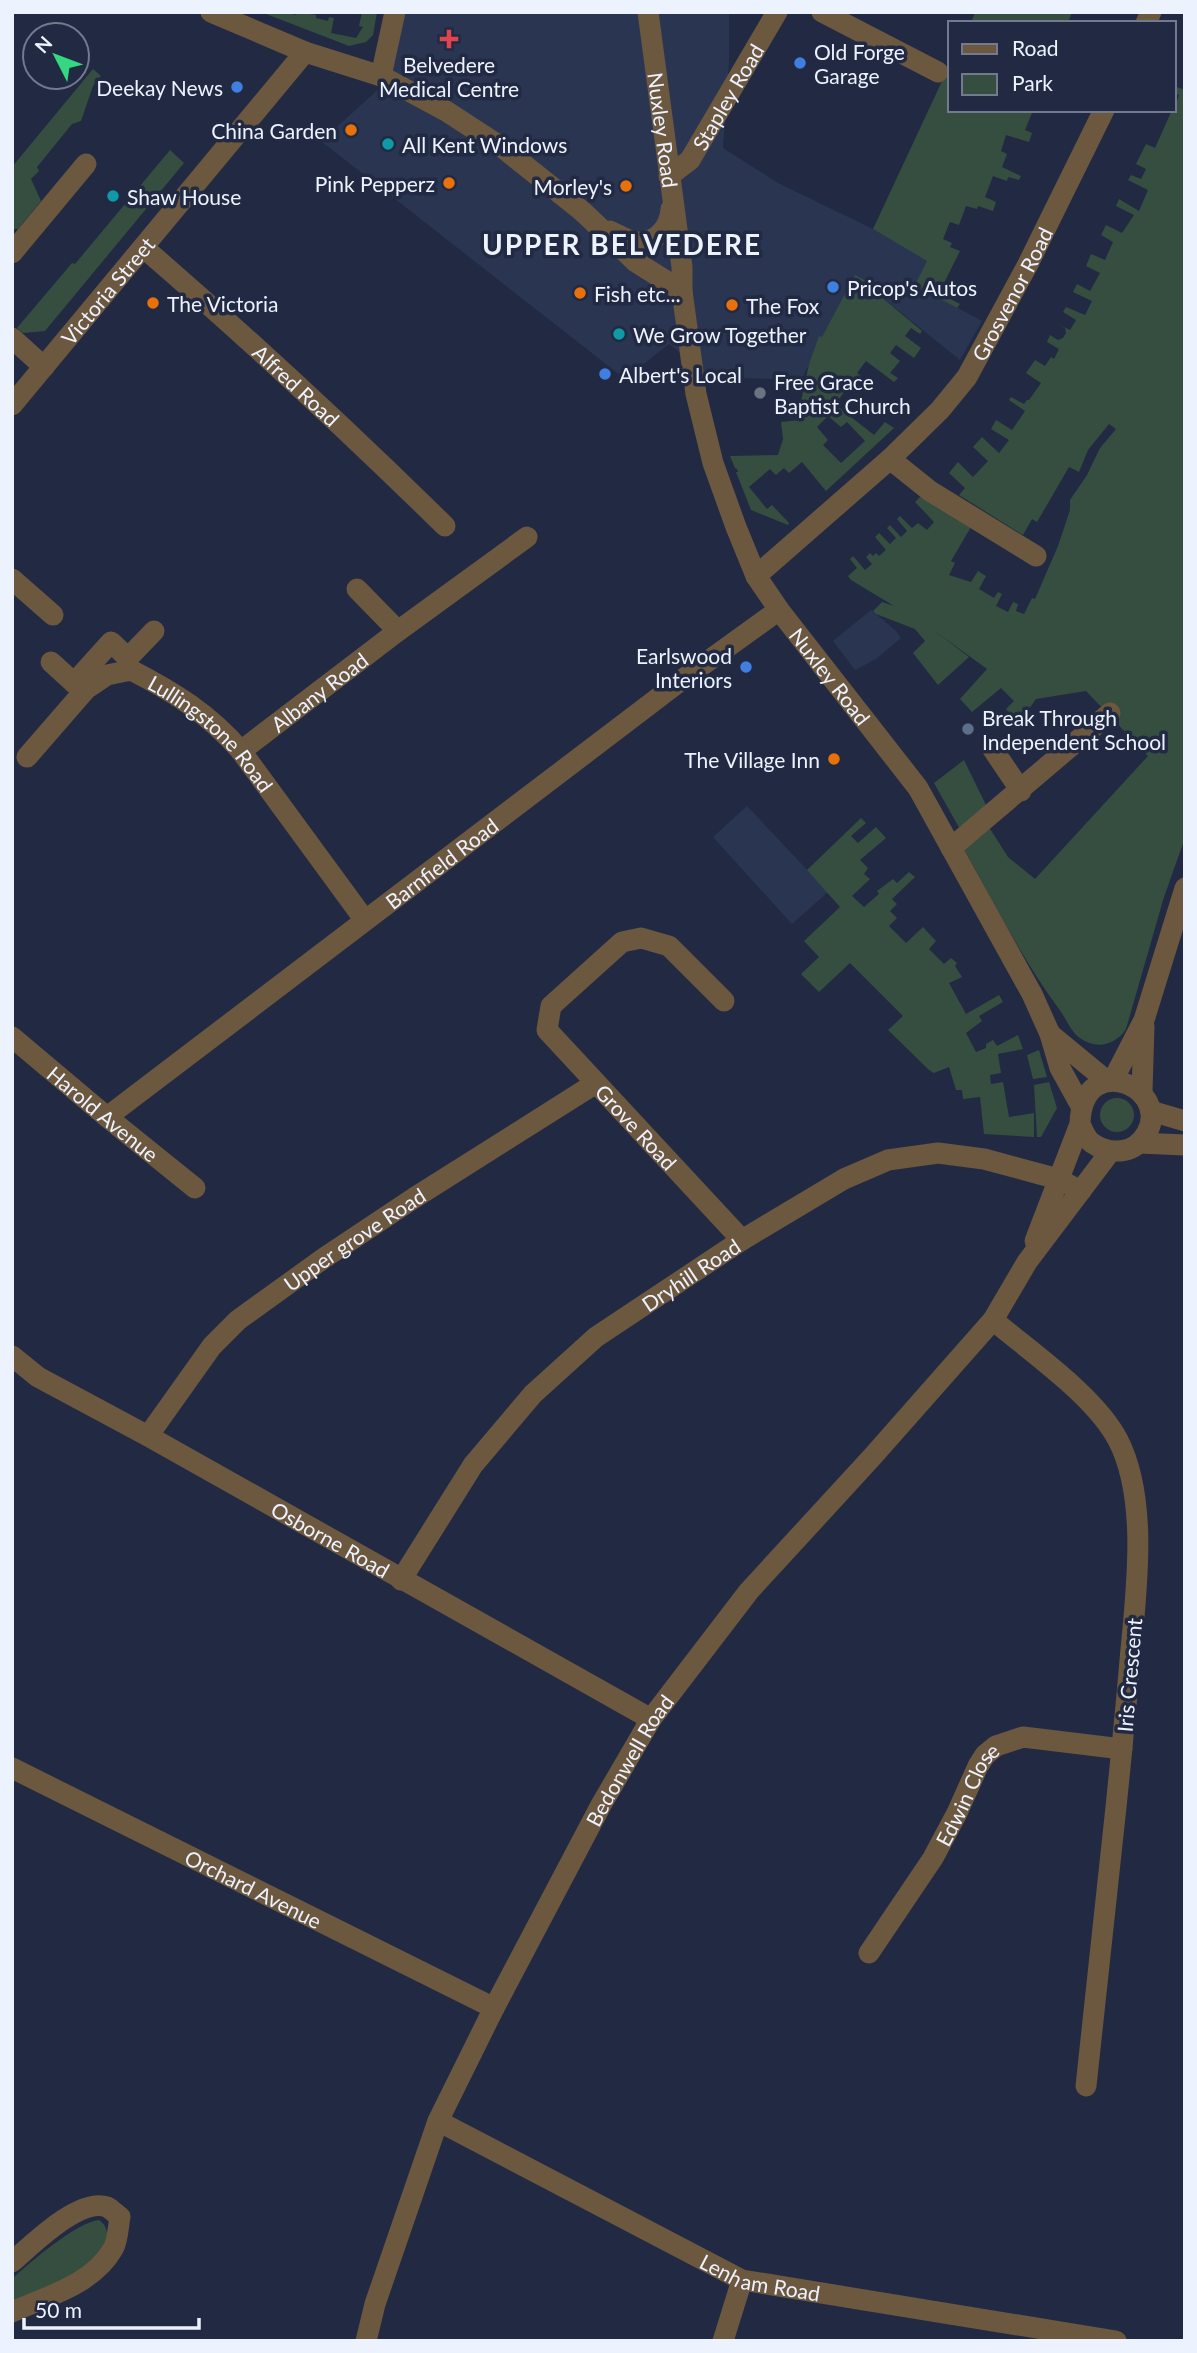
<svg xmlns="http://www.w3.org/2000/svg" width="1197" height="2353" font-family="Lato,sans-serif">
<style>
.built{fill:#2a3552}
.green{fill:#354e40;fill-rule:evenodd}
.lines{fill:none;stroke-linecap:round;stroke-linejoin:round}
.minor{stroke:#6c573f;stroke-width:21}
.health-dot{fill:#e0444e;stroke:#212a42;stroke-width:2.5}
.shop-dot{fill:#3f7fe0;stroke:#212a42;stroke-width:2.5}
.food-dot{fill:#e8710a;stroke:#212a42;stroke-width:2.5}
.culture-dot{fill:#0f9aa8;stroke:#212a42;stroke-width:2.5}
.worship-dot{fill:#6b7280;stroke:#212a42;stroke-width:2.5}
.service-dot{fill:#5c6f8a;stroke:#212a42;stroke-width:2.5}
.labels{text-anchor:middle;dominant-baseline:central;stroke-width:7;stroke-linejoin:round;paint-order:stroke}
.poi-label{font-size:21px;fill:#edf2ff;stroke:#212a42;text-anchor:start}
.street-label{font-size:21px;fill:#edf2ff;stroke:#212a42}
.district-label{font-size:28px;font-weight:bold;letter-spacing:2px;fill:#edf2ff;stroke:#212a42}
</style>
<rect width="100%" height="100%" fill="#212a42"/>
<g class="built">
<polygon points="393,12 729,12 729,62 723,148 778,183 873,229 928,261 915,285 982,321 960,360 873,290 876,286 855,276 801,380 711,377 669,344 625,379 321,141 380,88"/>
<polygon points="871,610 895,630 901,638 876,659 855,670 833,641"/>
<polygon points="747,806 828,892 792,924 713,837"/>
</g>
<g class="green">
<polygon points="261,12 286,12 296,15 297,12 316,15 316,18 328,21 329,17 334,18 331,33 356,38 363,27 359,26 362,12 377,12 373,35 366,42 349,46"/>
<polygon points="975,12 1072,12 1068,23 971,23"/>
<polygon points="950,64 950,110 1025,110 1032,113 1025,130 1032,133 1029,142 1006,135 1001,151 1007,154 1002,167 1021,176 1019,180 1008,177 1007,181 993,176 985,197 996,202 993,211 978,206 977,209 966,206 959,225 950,222 943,239 952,243 950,247 960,251 939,293 960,304 957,308 915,285 927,261 873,229"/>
<polygon points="93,69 101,76 93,86 81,121 72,124 37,167 39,171 31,179 41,201 18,229 12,229 12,167"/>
<path d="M1174,86L1185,90V838L1164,897L1126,1029C1116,1045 1096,1050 1080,1038C1071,1032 1067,1020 1061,1012C1022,959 993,901 961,844L987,824L1008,857L1035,879L1148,756L1086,691L1036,699L1026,713L1016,721L1006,709L1014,701L1001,688L972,712L960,699L987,669L932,629L969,657L938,685L913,653L925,641L915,629L876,614L873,611L882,602L894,606L851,580L848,576L857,568L850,559L853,556L865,570L872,564L866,557L870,553L873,556L876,553L879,556L886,550L875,537L879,533L890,544L896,538L887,528L890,525L901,537L907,531L897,519L900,516L912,528L918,523L927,530L934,522L915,502L921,496L971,527L951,561L955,563L949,575L971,582L978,571L986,576L979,589L994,598L998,592L1002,594L996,606L1008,612L1013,602L1018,604L1016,611L1024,614L1032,598L1035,599L1058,546L1070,510V500L1087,475L1100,448L1116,429L1109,424L1088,450L1079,472L1069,467L1037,522L1032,519L1023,535L959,495L965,488L949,473L958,462L973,477L988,461L973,447L982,437L999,453L1009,440L991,429L996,420L1012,430L1025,411L1009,400L1011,397L1024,404L1027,400H1029L1041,383L1026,373L1035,360L1045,366L1051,357L1054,359L1059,349L1047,342L1050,335L1058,340L1063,338L1066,333L1065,328L1056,323L1070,330L1076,320L1063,312L1066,307L1085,315L1092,301L1073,292L1077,284L1090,291L1100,273L1086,266L1091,254L1105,260L1113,242L1101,235L1106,225L1122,233L1134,215L1116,206L1119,199L1139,211L1148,190L1128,180L1131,175L1141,179L1146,169L1136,164L1146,144L1155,148L1172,110H1174L1179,95L1174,93Z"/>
<polygon points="170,150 184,163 45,331 23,333 17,328 72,263 75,264"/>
<path d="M855,275L876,286L873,290L922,331L920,334L911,328L905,336L921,348L914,358L896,345L890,353L900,361L890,373L898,378L894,382L866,361L857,373L874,386L868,393L852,381L839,399L836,397L832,402L874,435L885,422L894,428L826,491L802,462L789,473L784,468L776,475L770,469L749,487L767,509L772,505L789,523L788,525L751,510L736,472H738L737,469L735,468L730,456L778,455L783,439L781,422L800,420L798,415L809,364L819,336L822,337ZM828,416L841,427L847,422L865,441L841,463L823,445L828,440L817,427Z"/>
<polygon points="964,760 987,807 961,831 934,783"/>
<polygon points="861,818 866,823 851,836 858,843 876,827 886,838 860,860 868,868 864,874 870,879 852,896 864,907 879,894 877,891 893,879 897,883 909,872 915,877 892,899 897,904 890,911 897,918 889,926 906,943 923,927 936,941 929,949 944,964 951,958 957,963 955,966 962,977 949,983 966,1014 999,995 1003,1002 979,1016 982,1021 966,1033 976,1052 986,1048 986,1044 993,1040 997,1046 1018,1035 1023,1049 998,1054 1001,1073 990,1075 991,1084 1003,1082 1009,1117 1034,1113 1034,1137 984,1134 980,1097 963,1099 962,1090 956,1090 949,1067 934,1073 929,1070 888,1030 903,1016 850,963 819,992 801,974 819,957 804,941 840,907 807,870"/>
<polygon points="1039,1050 1047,1077 1033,1079 1027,1055"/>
<polygon points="1049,1082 1057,1108 1041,1137 1037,1137 1034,1085"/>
<circle cx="1117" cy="1115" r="17"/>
<path d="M99,2220C119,2234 97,2259 83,2270C70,2281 30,2295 12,2304V2279C29,2263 77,2222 99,2220Z"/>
</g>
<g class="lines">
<g class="minor">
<polyline points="211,12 305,52 381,76 446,111 503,148 582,211 636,262 682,291"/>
<path id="s1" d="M648,12L682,267V291L696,394L713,463L736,527L756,576L779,610L918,788L1032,994L1050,1034L1060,1068L1081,1106"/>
<polyline points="822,12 938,72"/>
<polyline points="1146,23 1151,12"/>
<polyline points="381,76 395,12"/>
<path id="s2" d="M669,176L690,160L777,12"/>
<path d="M610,231C619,235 627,241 637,242C657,244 670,226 671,209"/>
<path id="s3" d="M144,248C247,337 347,430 445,526"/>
<polyline points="12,253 86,164"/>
<polyline points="12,338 44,367"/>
<path id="s4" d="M12,405L305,52"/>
<polyline points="890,459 930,491 1036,556"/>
<path id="s5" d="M756,576L890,459L940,410L967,377L1028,264L1104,110"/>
<polyline points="12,579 53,615"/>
<polyline points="357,589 398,631"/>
<polyline points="51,662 74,683 84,688"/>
<polyline points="74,683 111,642 128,658 154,631"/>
<polyline points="992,748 1021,791"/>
<path id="s6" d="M241,751L398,631L527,537"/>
<path id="s7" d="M27,757L86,689L107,675L131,670C174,692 209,714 241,751L364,919"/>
<polyline points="951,848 1110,713"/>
<path id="s8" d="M724,1001L669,946L641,938L622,942L551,1006L547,1030L742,1240"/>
<polyline points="1050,1034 1107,1081"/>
<path id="s9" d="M12,1037L107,1117L195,1188"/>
<polyline points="1113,1080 1144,1020 1185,888"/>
<polyline points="1142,1092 1144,1026"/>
<polyline points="1151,1111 1185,1121"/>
<path id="s10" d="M107,1117L679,682L779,610"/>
<polyline points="1139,1143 1185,1145"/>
<path d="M1035,1241L1080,1124C1082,1044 1183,1092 1141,1141C1128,1155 1106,1153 1092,1143C1086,1139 1083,1130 1080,1124"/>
<path d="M993,1320C1032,1353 1095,1396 1118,1440C1149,1500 1136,1594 1130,1660C1126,1709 1121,1758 1116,1807C1106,1900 1096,1993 1086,2086"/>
<path id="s11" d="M12,1356L38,1377L148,1436L651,1719"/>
<path id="s12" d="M148,1436L212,1346L238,1320L324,1258L414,1198L596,1083"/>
<path id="s13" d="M401,1580L473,1465L533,1394L596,1337L742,1240L844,1179L888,1160L938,1153L984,1159L1058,1179L1081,1191"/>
<path id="s14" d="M12,1768L494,2008"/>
<path id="s15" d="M869,1953L933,1858L957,1813L978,1766L985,1755L996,1746L1023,1737L1122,1749"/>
<path id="s16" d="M438,2121L742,2280L1116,2341"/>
<path d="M12,2262C31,2246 79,2197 107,2207C111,2209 116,2214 120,2217C118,2227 118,2241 113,2249C92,2285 48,2296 12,2312"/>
<path id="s17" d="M366,2341L375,2304L438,2121L494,2008L601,1805L651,1719L749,1591L873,1456L993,1320L1027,1262L1110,1152"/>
<polyline points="723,2341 742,2280"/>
</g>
</g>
<path class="health-dot" d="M445.5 28.5h7v7h7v7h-7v7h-7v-7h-7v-7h7z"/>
<g class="shop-dot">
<circle cx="800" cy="63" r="7"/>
<circle cx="237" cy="87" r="7"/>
<circle cx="833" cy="287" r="7"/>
<circle cx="605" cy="374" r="7"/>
<circle cx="746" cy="667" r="7"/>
</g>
<g class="food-dot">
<circle cx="351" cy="130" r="7"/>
<circle cx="449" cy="183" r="7"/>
<circle cx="626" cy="186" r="7"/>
<circle cx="580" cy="293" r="7"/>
<circle cx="153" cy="303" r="7"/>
<circle cx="732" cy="305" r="7"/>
<circle cx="834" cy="759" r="7"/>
</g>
<g class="culture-dot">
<circle cx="388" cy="144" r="7"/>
<circle cx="113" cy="196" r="7"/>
<circle cx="619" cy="334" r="7"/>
</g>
<circle class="worship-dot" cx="760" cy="393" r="7"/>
<circle class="service-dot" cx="968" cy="729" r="7"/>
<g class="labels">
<g class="poi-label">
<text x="814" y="51">Old Forge<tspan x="814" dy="24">Garage</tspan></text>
<text x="449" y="64" text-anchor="middle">Belvedere<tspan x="449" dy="24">Medical Centre</tspan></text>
<text x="223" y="87" text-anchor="end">Deekay News</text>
<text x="337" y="130" text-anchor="end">China Garden</text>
<text x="402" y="144">All Kent Windows</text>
<text x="435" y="183" text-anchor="end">Pink Pepperz</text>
<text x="612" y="186" text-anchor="end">Morley's</text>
<text x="127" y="196">Shaw House</text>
<text x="847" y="287">Pricop's Autos</text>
<text x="594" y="293">Fish etc...</text>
<text x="167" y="303">The Victoria</text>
<text x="746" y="305">The Fox</text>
<text x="633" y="334">We Grow Together</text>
<text x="619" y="374">Albert's Local</text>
<text x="774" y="381">Free Grace<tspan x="774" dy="24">Baptist Church</tspan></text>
<text x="732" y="655" text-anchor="end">Earlswood<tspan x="732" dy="24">Interiors</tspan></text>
<text x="982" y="717">Break Through<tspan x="982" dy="24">Independent School</tspan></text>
<text x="820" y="759" text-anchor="end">The Village Inn</text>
</g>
<g class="street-label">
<text stroke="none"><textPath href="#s2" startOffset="100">Stapley Road</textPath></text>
<text stroke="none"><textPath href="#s1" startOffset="119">Nuxley Road</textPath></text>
<text stroke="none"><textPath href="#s4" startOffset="149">Victoria Street</textPath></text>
<text stroke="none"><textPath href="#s5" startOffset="385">Grosvenor Road</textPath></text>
<text stroke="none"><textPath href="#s3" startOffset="205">Alfred Road</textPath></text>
<text stroke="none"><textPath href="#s1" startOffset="702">Nuxley Road</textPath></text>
<text stroke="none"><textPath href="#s6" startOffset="98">Albany Road</textPath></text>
<text stroke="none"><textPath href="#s7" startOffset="243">Lullingstone Road</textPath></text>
<text stroke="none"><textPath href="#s10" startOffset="420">Barnfield Road</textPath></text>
<text stroke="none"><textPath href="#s9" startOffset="119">Harold Avenue</textPath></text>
<text stroke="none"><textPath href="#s8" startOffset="378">Grove Road</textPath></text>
<text stroke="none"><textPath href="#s12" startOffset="289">Upper grove Road</textPath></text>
<text stroke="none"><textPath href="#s13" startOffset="427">Dryhill Road</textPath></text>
<text stroke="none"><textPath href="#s11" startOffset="368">Osborne Road</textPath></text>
<text transform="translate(1129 1675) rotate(-85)">Iris Crescent</text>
<text stroke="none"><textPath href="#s17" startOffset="640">Bedonwell Road</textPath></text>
<text stroke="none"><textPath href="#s15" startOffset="187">Edwin Close</textPath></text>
<text stroke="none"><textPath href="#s14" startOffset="270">Orchard Avenue</textPath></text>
<text stroke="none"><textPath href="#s16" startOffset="360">Lenham Road</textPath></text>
</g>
<g class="district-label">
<text x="622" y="244">UPPER BELVEDERE</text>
</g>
</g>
<rect width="1197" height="2353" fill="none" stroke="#edf2ff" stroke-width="28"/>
<rect x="948" y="21" width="228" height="91" fill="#212a42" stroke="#737a8e" stroke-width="2"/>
<rect x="962" y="44" width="35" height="10" fill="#6c573f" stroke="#737a8e" stroke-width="2"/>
<text x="1012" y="56" font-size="21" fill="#edf2ff">Road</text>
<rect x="962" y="74" width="35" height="21" fill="#354e40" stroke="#737a8e" stroke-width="2"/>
<text x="1012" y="91" font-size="21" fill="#edf2ff">Park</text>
<g transform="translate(56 56) rotate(312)"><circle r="33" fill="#212a42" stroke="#737a8e" stroke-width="2"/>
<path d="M0-5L12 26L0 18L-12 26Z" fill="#35d881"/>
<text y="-10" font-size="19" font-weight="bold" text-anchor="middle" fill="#edf2ff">N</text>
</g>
<path d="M24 2318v10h175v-10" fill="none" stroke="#edf2ff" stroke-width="3.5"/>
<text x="35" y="2318" font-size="21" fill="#edf2ff" stroke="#212a42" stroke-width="5" paint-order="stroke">50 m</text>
</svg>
